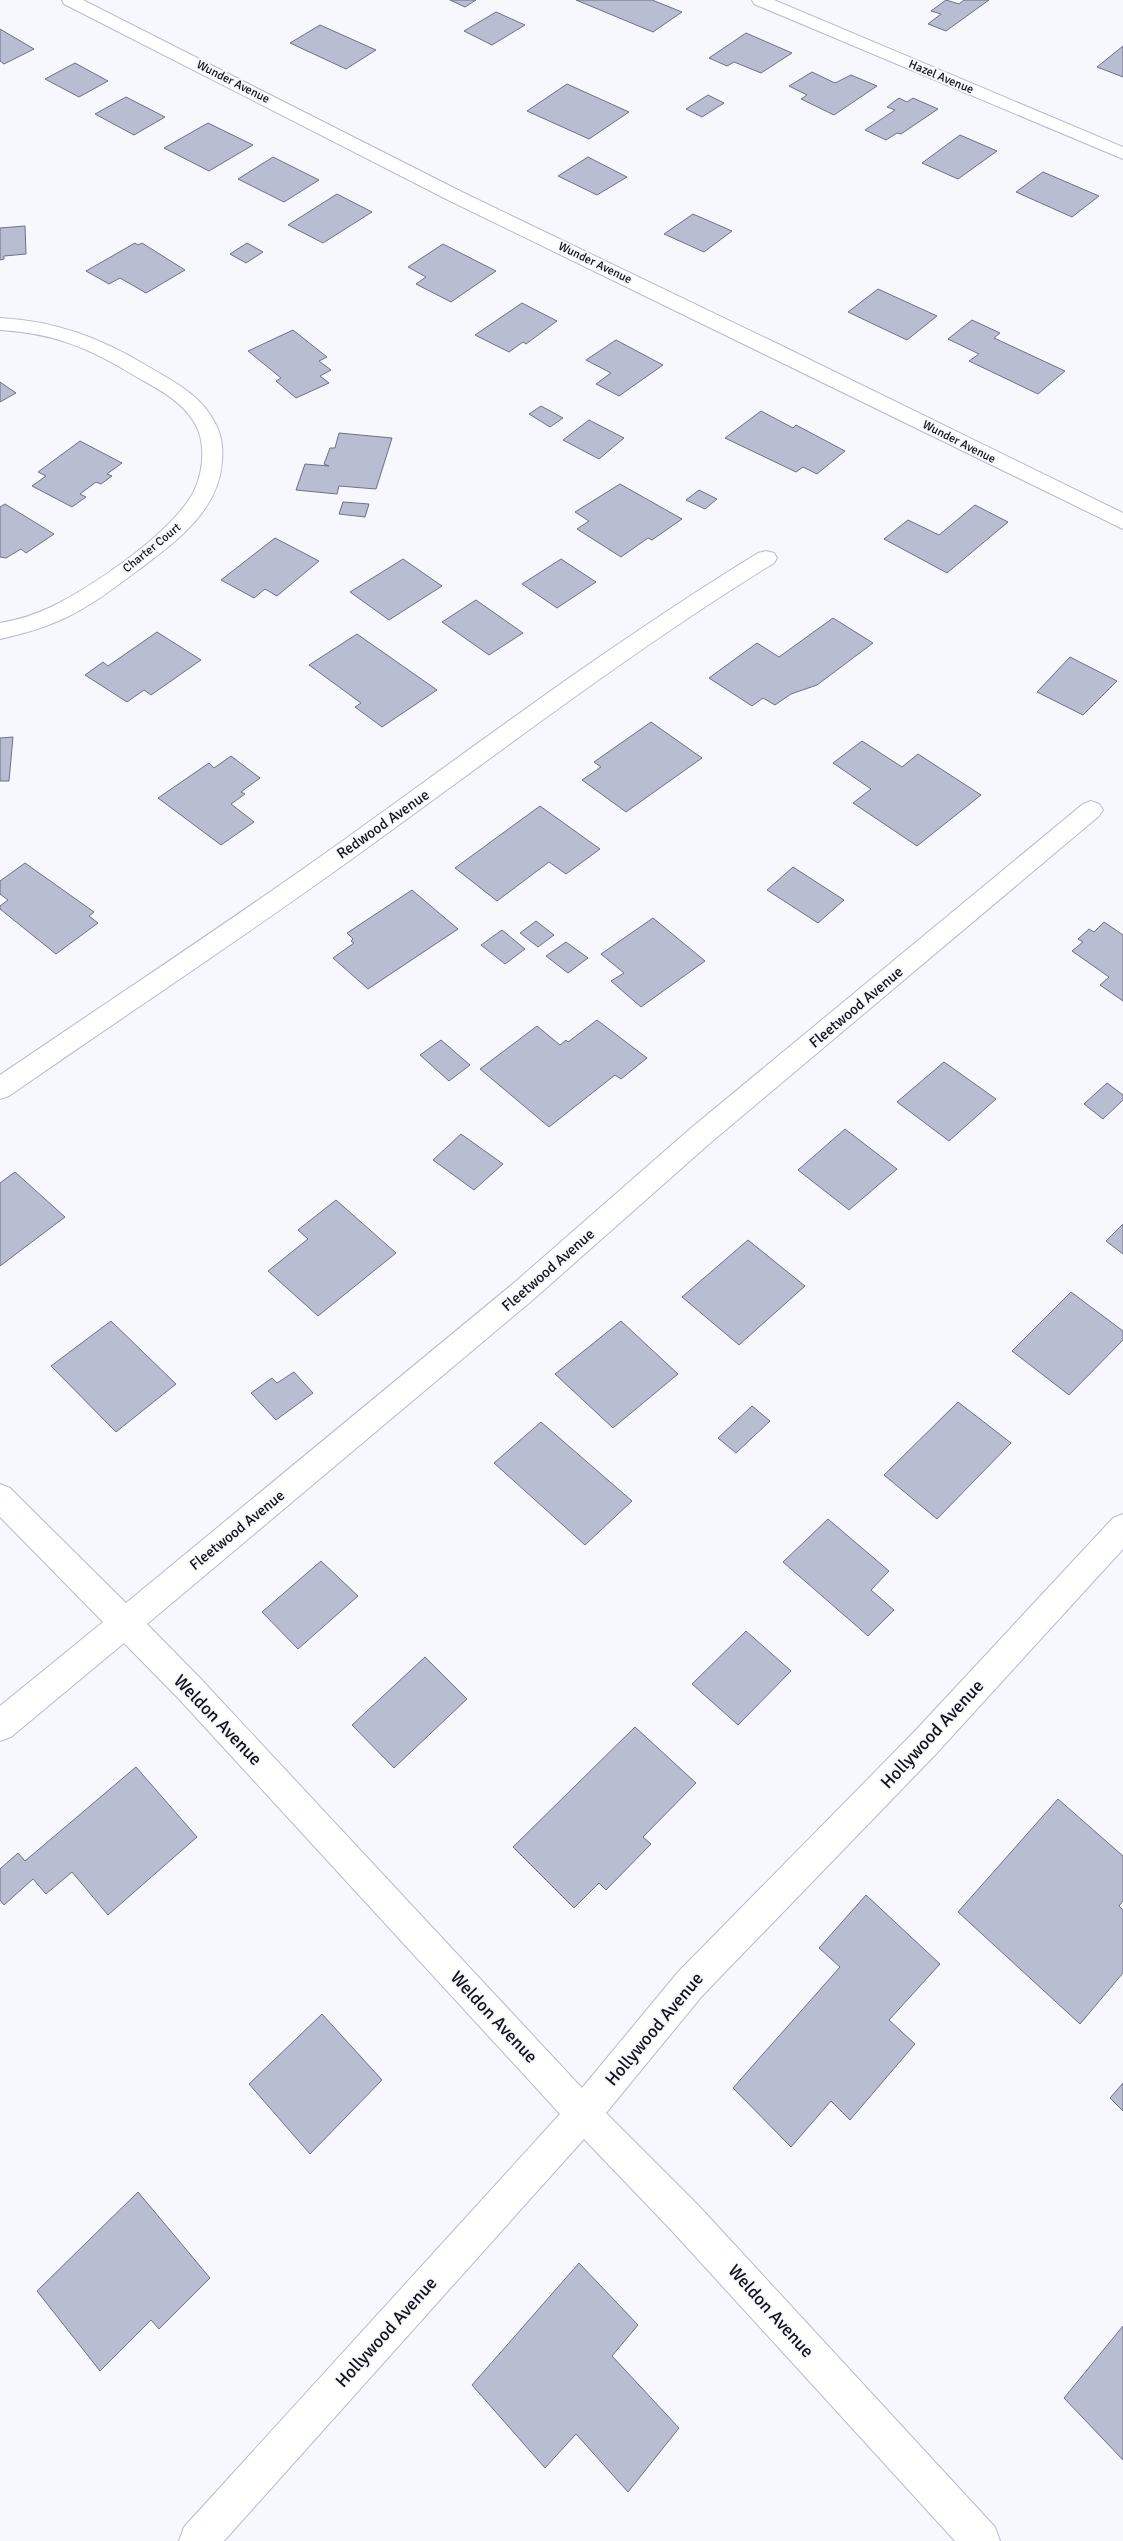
<svg xmlns="http://www.w3.org/2000/svg" width="1123" height="2541" font-family="Signika,sans-serif">
<style>
.building{fill:#b9bdd2;stroke:#6e7184}
.lines{fill:none;stroke-linecap:round;stroke-linejoin:round}
.minor-casing{stroke:#b6bacf;stroke-width:2}
.minor{fill:#fff;fill-rule:evenodd}
.labels{text-anchor:middle;dominant-baseline:central;stroke-width:4;stroke-linejoin:round;paint-order:stroke}
.far-street-label{font-size:12px;fill:#11131a;stroke:#f7f8fd}
.street-label{font-size:15px;fill:#11131a;stroke:#f7f8fd}
.near-street-label{font-size:18px;fill:#11131a;stroke:#f7f8fd}
</style>
<rect width="100%" height="100%" fill="#f7f8fd"/>
<g class="building">
<polygon points="450,0 476,0 465,7"/>
<polygon points="576,0 652,0 682,12 653,32"/>
<polygon points="946,0 959,4 964,0 989,0 946,31 928,24 941,14 931,11"/>
<polygon points="496,12 525,25 492,45 464,31"/>
<polygon points="320,25 376,50 346,69 290,43"/>
<polygon points="0,29 34,49 4,64 0,61"/>
<polygon points="746,33 792,53 761,73 734,62 727,66 709,58"/>
<polygon points="1123,46 1123,77 1097,67"/>
<polygon points="75,63 108,81 79,97 45,79"/>
<polygon points="812,72 835,83 851,75 877,86 834,115 801,99 807,95 789,86"/>
<polygon points="567,84 629,112 589,139 527,111"/>
<polygon points="708,95 724,103 702,117 686,109"/>
<polygon points="126,97 165,117 134,135 95,114"/>
<polygon points="899,98 907,102 913,98 938,109 901,134 897,133 886,140 865,130 895,110 887,107"/>
<polygon points="208,123 253,145 209,171 164,148"/>
<polygon points="960,135 997,151 958,179 922,163"/>
<polygon points="273,157 319,180 284,202 238,179"/>
<polygon points="588,157 627,177 597,195 558,176"/>
<polygon points="1043,172 1099,196 1072,217 1016,192"/>
<polygon points="337,194 372,212 323,243 288,225"/>
<polygon points="693,214 732,231 704,252 664,234"/>
<polygon points="25,226 26,254 4,256 4,259 0,260 0,228"/>
<polygon points="135,243 138,245 142,243 185,270 146,293 120,278 109,284 86,271"/>
<polygon points="247,243 263,252 246,263 230,254"/>
<polygon points="443,244 496,271 451,302 416,284 426,277 408,267"/>
<polygon points="878,289 937,316 907,340 848,312"/>
<polygon points="522,303 557,321 526,344 523,342 509,352 475,335"/>
<polygon points="972,320 1000,333 994,338 1065,371 1038,394 969,361 979,354 948,339"/>
<polygon points="293,330 327,357 319,361 331,370 320,376 329,383 296,398 276,381 281,378 248,351"/>
<polygon points="616,340 663,365 619,396 596,384 611,373 586,360"/>
<polygon points="0,382 16,393 0,402"/>
<polygon points="541,406 563,418 550,427 529,414"/>
<polygon points="761,411 793,428 796,425 845,451 817,474 803,467 796,472 725,438"/>
<polygon points="589,420 624,438 599,459 563,440"/>
<polygon points="339,433 392,438 376,489 339,486 337,494 296,490 305,464 329,466 324,464 330,448 335,448"/>
<polygon points="80,441 122,463 107,474 112,476 101,484 96,482 80,494 86,497 72,507 32,486 46,476 38,472"/>
<polygon points="620,484 682,519 652,540 648,538 621,557 577,529 589,521 575,512"/>
<polygon points="699,490 717,499 705,509 686,500"/>
<polygon points="343,502 369,504 365,517 339,514"/>
<polygon points="5,504 54,534 26,553 21,549 6,558 0,557 0,507"/>
<polygon points="975,505 1008,522 947,573 884,539 908,520 939,535"/>
<polygon points="275,538 319,561 277,596 265,589 254,598 221,580"/>
<polygon points="403,559 442,586 389,620 350,592"/>
<polygon points="561,559 596,582 557,608 522,584"/>
<polygon points="476,600 523,633 489,655 442,622"/>
<polygon points="833,618 873,643 817,685 791,694 775,705 763,698 752,706 709,678 757,643 779,657"/>
<polygon points="157,632 201,660 151,695 144,690 127,702 85,675 103,662 108,666"/>
<polygon points="357,634 437,690 382,727 355,707 361,703 309,665"/>
<polygon points="1070,657 1117,681 1083,715 1037,692"/>
<polygon points="651,722 702,758 626,812 582,780 601,767 594,762"/>
<polygon points="13,737 9,781 0,781 0,738"/>
<polygon points="862,741 902,767 918,754 981,795 917,846 853,803 871,789 833,763"/>
<polygon points="231,756 260,778 241,792 245,794 231,804 254,822 221,845 158,798 209,763 214,768"/>
<polygon points="540,806 600,849 566,874 549,862 497,901 455,868"/>
<polygon points="25,863 94,912 89,916 98,923 56,954 0,909 0,906 8,900 0,894 0,881"/>
<polygon points="793,867 844,900 818,923 767,890"/>
<polygon points="412,890 458,929 368,989 333,958 354,943 351,941 353,939 347,933"/>
<polygon points="653,918 705,961 641,1007 611,981 624,973 601,954"/>
<polygon points="536,921 554,935 538,947 520,933"/>
<polygon points="1104,922 1123,935 1123,1001 1100,985 1109,977 1072,951 1083,942 1078,939 1089,929 1094,932"/>
<polygon points="502,930 525,949 505,964 481,945"/>
<polygon points="566,942 588,958 568,973 546,956"/>
<polygon points="597,1020 647,1058 621,1079 615,1075 549,1127 480,1069 537,1026 560,1045 566,1040 568,1042"/>
<polygon points="441,1040 470,1065 449,1081 420,1055"/>
<polygon points="944,1062 996,1099 949,1141 897,1102"/>
<polygon points="1107,1083 1123,1095 1123,1100 1103,1119 1084,1104"/>
<polygon points="845,1129 897,1169 849,1210 798,1170"/>
<polygon points="461,1134 503,1164 474,1190 433,1160"/>
<polygon points="15,1172 65,1217 0,1266 0,1183"/>
<polygon points="336,1200 396,1253 318,1316 268,1271 308,1239 298,1230"/>
<polygon points="1123,1224 1123,1254 1106,1241"/>
<polygon points="748,1240 805,1286 739,1345 682,1297"/>
<polygon points="1071,1292 1123,1331 1123,1340 1069,1395 1012,1351"/>
<polygon points="111,1321 176,1384 116,1432 51,1366"/>
<polygon points="621,1321 678,1374 613,1428 555,1374"/>
<polygon points="294,1372 313,1393 276,1420 251,1393 272,1378 277,1383"/>
<polygon points="958,1402 1011,1443 937,1519 884,1475"/>
<polygon points="752,1406 770,1421 736,1453 718,1438"/>
<polygon points="541,1422 632,1501 585,1545 494,1463"/>
<polygon points="828,1519 889,1571 871,1590 894,1610 868,1636 783,1562"/>
<polygon points="321,1561 358,1596 298,1649 262,1612"/>
<polygon points="746,1631 791,1671 738,1725 692,1684"/>
<polygon points="425,1657 467,1699 394,1768 352,1725"/>
<polygon points="635,1727 696,1783 643,1837 651,1844 606,1890 599,1883 574,1908 513,1847"/>
<polygon points="136,1767 197,1837 108,1915 72,1872 46,1894 33,1879 4,1905 0,1900 0,1869 18,1853 25,1861"/>
<polygon points="1058,1799 1123,1856 1123,1901 1119,1906 1123,1910 1123,1973 1080,2024 958,1912"/>
<polygon points="866,1895 940,1964 889,2020 915,2044 850,2120 831,2101 791,2147 733,2088 840,1967 819,1948"/>
<polygon points="322,2014 382,2080 310,2154 249,2084"/>
<polygon points="1123,2083 1123,2111 1110,2098"/>
<polygon points="138,2192 210,2278 159,2329 151,2320 100,2371 37,2291"/>
<polygon points="579,2263 638,2325 612,2356 679,2428 628,2492 576,2434 545,2468 472,2385"/>
<polygon points="1123,2326 1123,2460 1064,2398"/>
</g>
<g class="lines">
<defs>
<g id="minor">
<polygon points="62,0 83,0 462,192 778,344 1123,513 1123,529 448,200 64,4"/>
<polygon points="752,0 774,0 1123,147 1123,159 754,4"/>
<path d="M0,318C56,321 101,338 149,367C174,382 203,396 216,425C222,436 223,449 222,461C219,512 174,543 137,571C114,588 91,606 65,618C44,628 22,634 0,639V623C18,620 34,615 51,607C92,587 162,539 188,501C203,481 208,444 194,422C181,400 156,388 135,376C89,348 54,333 0,330Z"/>
<path d="M766,551L774,553L777,558L774,563C631,651 499,753 363,851C247,935 127,1014 9,1096L0,1099V1075C116,996 234,919 348,837C483,740 616,640 758,553Z"/>
<polygon points="1091,801 1099,804 1103,810 1099,816 709,1144 535,1298 147,1624 200,1678 582,2088 678,1972 913,1733 1113,1518 1123,1514 1123,1549 935,1755 702,1996 606,2113 698,2205 995,2527 1000,2541 955,2541 672,2231 584,2139 224,2541 179,2541 184,2527 560,2114 178,1698 124,1643 11,1737 0,1741 0,1706 103,1622 0,1517 0,1484 10,1488 126,1603 515,1282 691,1128 1083,804"/>
</g>
</defs>
<use href="#minor" class="minor-casing"/>
<use href="#minor" class="minor"/>
</g>
<g class="labels">
<g class="far-street-label">
<text transform="translate(941 77) rotate(23)">Hazel Avenue</text>
<text transform="translate(233 82) rotate(27)">Wunder Avenue</text>
<text transform="translate(595 263) rotate(26)">Wunder Avenue</text>
<text transform="translate(959 442) rotate(27)">Wunder Avenue</text>
<text transform="translate(152 548) rotate(-39)">Charter Court</text>
</g>
<g class="street-label">
<text transform="translate(383 824) rotate(-35)">Redwood Avenue</text>
<text transform="translate(856 1007) rotate(-40)">Fleetwood Avenue</text>
<text transform="translate(548 1270) rotate(-41)">Fleetwood Avenue</text>
<text transform="translate(237 1530) rotate(-39)">Fleetwood Avenue</text>
</g>
<g class="near-street-label">
<text transform="translate(218 1720) rotate(46)">Weldon Avenue</text>
<text transform="translate(932 1734) rotate(-47)">Hollywood Avenue</text>
<text transform="translate(494 2017) rotate(47)">Weldon Avenue</text>
<text transform="translate(654 2029) rotate(-50)">Hollywood Avenue</text>
<text transform="translate(771 2311) rotate(48)">Weldon Avenue</text>
<text transform="translate(386 2332) rotate(-48)">Hollywood Avenue</text>
</g>
</g>
</svg>
